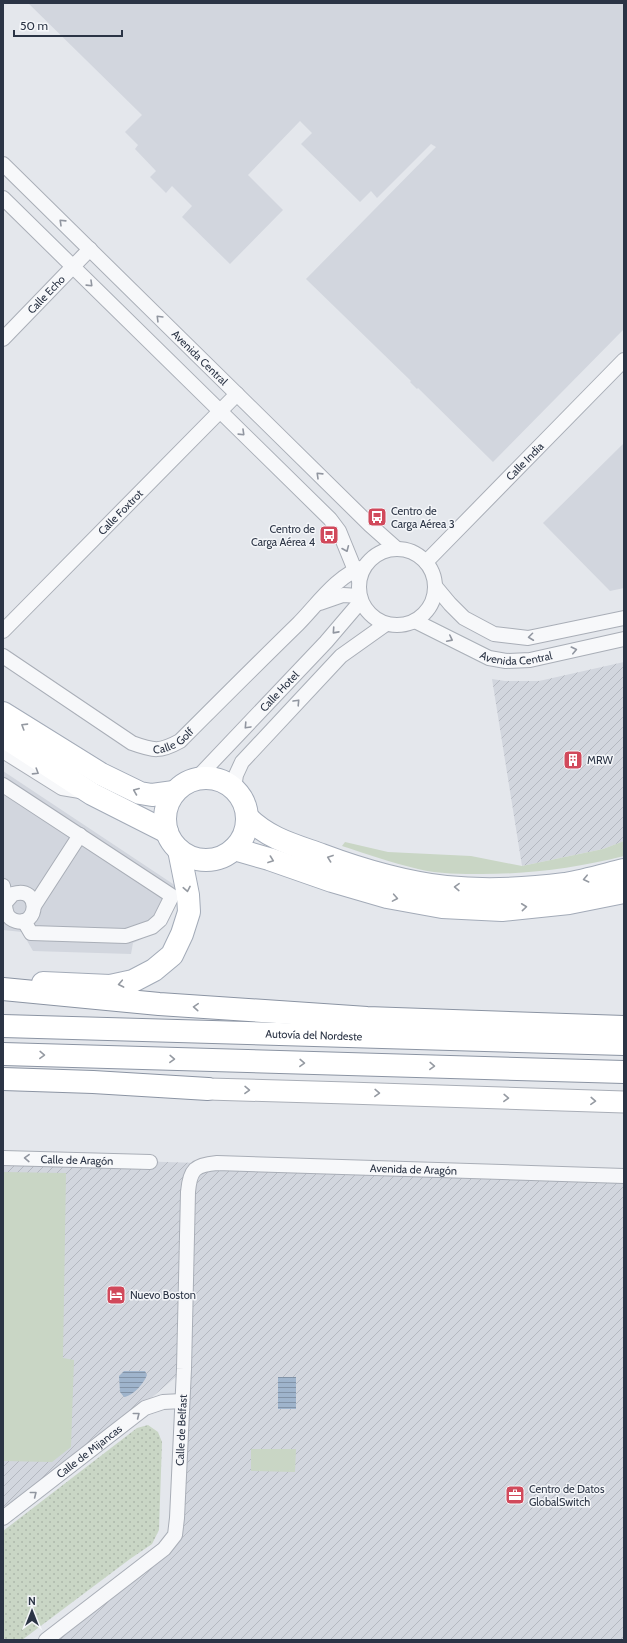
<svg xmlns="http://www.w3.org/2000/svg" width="627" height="1643" font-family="Cabin,sans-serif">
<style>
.built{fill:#d2d6de}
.industrial{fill:url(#industrial-furrows)}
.green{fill:#c9d6c5}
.park{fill:url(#park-dots)}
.water{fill:url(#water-rules)}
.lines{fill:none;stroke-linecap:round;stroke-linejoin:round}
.street-casing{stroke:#a9aeb7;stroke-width:16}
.secondary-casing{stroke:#a9aeb7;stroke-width:23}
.primary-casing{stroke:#a3abb8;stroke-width:24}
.highway-casing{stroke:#8b94a3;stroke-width:24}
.street{stroke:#f7f8fa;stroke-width:14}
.secondary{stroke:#fff;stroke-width:21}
.primary{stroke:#fff;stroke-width:22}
.highway{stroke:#fff;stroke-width:22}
.oneway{stroke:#9196a0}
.oneway2{stroke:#959aa2}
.labels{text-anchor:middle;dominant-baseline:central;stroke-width:3;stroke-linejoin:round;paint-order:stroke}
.street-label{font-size:11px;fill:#2b3445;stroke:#f4f6f9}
.poi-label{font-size:11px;fill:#2b3445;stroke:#f4f6f9;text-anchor:start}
</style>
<defs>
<pattern id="industrial-furrows" width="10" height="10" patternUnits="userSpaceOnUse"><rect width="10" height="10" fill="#d2d6de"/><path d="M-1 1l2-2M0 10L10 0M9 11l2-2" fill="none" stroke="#b4b8c0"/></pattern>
<pattern id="park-dots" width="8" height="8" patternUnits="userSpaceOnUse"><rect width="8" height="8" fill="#c9d6c5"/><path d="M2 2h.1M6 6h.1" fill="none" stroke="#adb8ab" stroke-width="1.8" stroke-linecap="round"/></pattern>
<pattern id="water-rules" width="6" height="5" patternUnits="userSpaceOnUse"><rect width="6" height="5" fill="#9fb4cc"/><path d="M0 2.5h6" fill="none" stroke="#8293a7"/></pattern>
</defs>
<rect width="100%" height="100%" fill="#e4e7ec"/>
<g class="built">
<polygon points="28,3 624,3 624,329 493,462 418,388 417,389 410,382 411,381 306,279 436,147 431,144 377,198 371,191 360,202 301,144 312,133 300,121 248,175 283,210 230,264 182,217 192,206 172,186 166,193 150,177 156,171 135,149 138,145 125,132 142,115"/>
<polygon points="624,443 624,588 610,591 543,523"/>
<polygon points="3,771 179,888 176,905 165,924 146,937 133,943 131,954 33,951 22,932 3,930"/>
</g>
<g class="industrial">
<polygon points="624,662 624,841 603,849 522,866 492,679 505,681 539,681"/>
<polygon points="3,1157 624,1176 624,1640 46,1640 175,1535 184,1370 71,1466 3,1518"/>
</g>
<g class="green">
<path d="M624,841V856C577,868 530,874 482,874C461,874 439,874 418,869C392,863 367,854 342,846L345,842L388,852L471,856L522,866L603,849Z"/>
<polygon points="3,1172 66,1173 63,1358 74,1360 71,1447 52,1462 3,1461"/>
<polygon points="251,1449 296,1449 295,1472 251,1471"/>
</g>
<polygon class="park" points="148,1425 158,1432 162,1442 159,1530 152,1544 130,1559 22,1640 3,1640 3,1531 137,1428"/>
<g class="water">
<path d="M124,1371H145L147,1375C144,1383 133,1396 124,1397L120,1392L119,1376Z"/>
<rect x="278" y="1377" width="18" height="32"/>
</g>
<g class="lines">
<defs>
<g id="street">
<path id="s1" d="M3,164L370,525L397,549"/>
<polyline points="3,198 330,519 339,531 359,580"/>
<path id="s2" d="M3,339L90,249"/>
<circle cx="397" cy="587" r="38"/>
<path id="s3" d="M426,562L624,360"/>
<polyline points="435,586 450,604 464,618 494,634 528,638 624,618"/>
<polyline points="320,603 343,595 359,596"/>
<path id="s4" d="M415,621L489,658L506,661L530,660L624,639"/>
<path id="s5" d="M3,631L237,394"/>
<path id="s6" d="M3,656L132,743C154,751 160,752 180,741C219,702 258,663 298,624C316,606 338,574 364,567"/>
<polyline points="3,751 62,788 80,791"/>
<path id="s7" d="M196,779L326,642L361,601"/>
<polyline points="3,785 172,896 160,920 152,927 126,936 31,933 24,921"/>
<polyline points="234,788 236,775 242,762 341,656 386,624"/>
<path d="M3,886C5,895 4,908 7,914C8,917 12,920 16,921C39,927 41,885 13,894L6,902"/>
<polyline points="34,906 80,835"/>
<path id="s8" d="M3,1158L150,1162"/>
<path id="s9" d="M3,1518L145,1408L163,1402L182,1401"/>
<path id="s10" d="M46,1640L164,1549L175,1535L177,1518L184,1369L188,1192C190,1169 195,1165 217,1163L624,1176"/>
</g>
<polyline id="secondary" points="208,1089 348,1093 624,1102"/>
<g id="primary">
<polyline points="3,713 101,774 140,793 152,795 174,792"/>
<polyline points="3,736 92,794 167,832"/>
<circle cx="206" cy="819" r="41"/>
<path d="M247,817C269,839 294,845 322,855C362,870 404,882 446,887C485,891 526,889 565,884C584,881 604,875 624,870"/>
<polyline points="234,849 269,859 332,881 387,897 442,907 502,910 569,903 624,892"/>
<polyline points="43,983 110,986 133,981 154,970 172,955 182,934 189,912 188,895 179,850"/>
</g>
<g id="highway">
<polyline points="3,989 159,1004 367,1018 624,1027"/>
<path id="s11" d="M3,1026L624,1044"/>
<polyline points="3,1054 624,1072"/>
<polyline points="3,1079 93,1082 208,1089"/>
</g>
</defs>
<use href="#street" class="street-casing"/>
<use href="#secondary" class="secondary-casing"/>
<use href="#primary" class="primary-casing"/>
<use href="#highway" class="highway-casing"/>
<use href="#street" class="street"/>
<use href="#secondary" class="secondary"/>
<use href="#primary" class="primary"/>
<use href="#highway" class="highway"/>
</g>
<defs><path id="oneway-chevron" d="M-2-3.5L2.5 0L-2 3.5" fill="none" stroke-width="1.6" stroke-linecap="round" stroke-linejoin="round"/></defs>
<g class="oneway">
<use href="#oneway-chevron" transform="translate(62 222) rotate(-136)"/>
<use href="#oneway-chevron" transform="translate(90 284) rotate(44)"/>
<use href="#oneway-chevron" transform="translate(159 318) rotate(-135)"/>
<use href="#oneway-chevron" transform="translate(242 433) rotate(44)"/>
<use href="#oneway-chevron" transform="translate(319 475) rotate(-136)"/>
<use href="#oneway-chevron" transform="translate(346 549) rotate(67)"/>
<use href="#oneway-chevron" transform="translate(335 631) rotate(132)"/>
<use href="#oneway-chevron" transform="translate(531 637) rotate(173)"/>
<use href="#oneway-chevron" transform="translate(450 639) rotate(27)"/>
<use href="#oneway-chevron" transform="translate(574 650) rotate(-13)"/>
<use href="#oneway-chevron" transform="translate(297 702) rotate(-47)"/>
<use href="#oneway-chevron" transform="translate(247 726) rotate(133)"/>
<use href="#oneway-chevron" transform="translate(36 772) rotate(32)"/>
<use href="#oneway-chevron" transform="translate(27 1158) rotate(-178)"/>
<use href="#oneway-chevron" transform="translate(137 1415) rotate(-38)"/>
<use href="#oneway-chevron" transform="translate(34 1494) rotate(-38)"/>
</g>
<g class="oneway2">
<use href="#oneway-chevron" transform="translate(24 726) rotate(-148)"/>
<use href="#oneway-chevron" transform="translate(136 791) rotate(-158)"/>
<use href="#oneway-chevron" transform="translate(330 858) rotate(-160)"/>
<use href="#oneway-chevron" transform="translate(271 860) rotate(20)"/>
<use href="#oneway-chevron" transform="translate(586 879) rotate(167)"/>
<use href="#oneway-chevron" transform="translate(457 887) rotate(-178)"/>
<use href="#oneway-chevron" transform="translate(187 889) rotate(79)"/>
<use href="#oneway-chevron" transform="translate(395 898) rotate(10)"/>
<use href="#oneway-chevron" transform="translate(524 907) rotate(-6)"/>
<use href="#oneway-chevron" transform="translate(121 984) rotate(169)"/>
<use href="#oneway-chevron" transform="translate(196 1007) rotate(-176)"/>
<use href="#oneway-chevron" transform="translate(42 1055) rotate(2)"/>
<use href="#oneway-chevron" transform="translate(172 1059) rotate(2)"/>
<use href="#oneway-chevron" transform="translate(302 1063) rotate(2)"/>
<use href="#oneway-chevron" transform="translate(432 1066) rotate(2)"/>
<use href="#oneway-chevron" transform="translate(247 1090) rotate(1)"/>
<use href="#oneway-chevron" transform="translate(377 1093) rotate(2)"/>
<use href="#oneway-chevron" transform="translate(506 1098) rotate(2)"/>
<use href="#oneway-chevron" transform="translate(593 1101) rotate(3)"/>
</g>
<defs>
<symbol id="bus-square" viewBox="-11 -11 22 22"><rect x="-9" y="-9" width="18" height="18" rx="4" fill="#d1495b" stroke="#f4f6f9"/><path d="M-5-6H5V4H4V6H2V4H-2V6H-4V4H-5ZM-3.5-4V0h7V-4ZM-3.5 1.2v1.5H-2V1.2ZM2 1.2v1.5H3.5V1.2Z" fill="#fff"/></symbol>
<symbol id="building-square" viewBox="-11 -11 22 22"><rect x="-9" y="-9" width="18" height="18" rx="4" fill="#d1495b" stroke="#f4f6f9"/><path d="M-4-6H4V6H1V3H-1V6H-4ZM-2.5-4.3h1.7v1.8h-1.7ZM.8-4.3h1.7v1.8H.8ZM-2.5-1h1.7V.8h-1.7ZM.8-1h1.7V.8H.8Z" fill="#fff"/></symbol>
<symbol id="hotel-square" viewBox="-11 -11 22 22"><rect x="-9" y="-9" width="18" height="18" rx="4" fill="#d1495b" stroke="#f4f6f9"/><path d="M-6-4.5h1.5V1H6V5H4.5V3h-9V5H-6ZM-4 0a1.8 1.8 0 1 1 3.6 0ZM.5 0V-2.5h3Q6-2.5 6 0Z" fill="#fff"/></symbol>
<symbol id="office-square" viewBox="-11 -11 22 22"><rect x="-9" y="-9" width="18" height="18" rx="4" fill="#d1495b" stroke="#f4f6f9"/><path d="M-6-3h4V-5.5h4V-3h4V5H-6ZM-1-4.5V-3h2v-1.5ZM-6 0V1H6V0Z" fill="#fff"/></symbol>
</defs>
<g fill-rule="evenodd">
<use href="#bus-square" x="366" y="506" width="22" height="22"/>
<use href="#bus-square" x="318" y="524" width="22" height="22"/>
<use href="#building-square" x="562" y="749" width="22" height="22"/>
<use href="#hotel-square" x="105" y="1284" width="22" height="22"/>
<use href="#office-square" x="504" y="1484" width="22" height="22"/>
</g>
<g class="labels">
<g class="street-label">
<text stroke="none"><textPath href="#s2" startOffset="62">Calle Echo</textPath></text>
<text stroke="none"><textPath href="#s1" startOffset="276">Avenida Central</textPath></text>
<text stroke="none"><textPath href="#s3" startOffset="141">Calle India</textPath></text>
<text stroke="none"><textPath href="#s5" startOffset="167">Calle Foxtrot</textPath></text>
<text stroke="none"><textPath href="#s4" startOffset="110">Avenida Central</textPath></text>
<text stroke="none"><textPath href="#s7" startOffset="121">Calle Hotel</textPath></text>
<text stroke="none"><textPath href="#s6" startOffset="200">Calle Golf</textPath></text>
<text stroke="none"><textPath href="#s11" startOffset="311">Autovía del Nordeste</textPath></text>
<text stroke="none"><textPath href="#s8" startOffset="74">Calle de Aragón</textPath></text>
<text stroke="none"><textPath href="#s10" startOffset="754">Avenida de Aragón</textPath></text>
<text stroke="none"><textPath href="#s10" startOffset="272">Calle de Belfast</textPath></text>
<text stroke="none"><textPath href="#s9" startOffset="109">Calle de Mijancas</textPath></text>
</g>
<g class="poi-label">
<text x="391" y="511">Centro de<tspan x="391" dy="13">Carga Aérea 3</tspan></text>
<text x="315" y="529" text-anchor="end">Centro de<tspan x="315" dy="13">Carga Aérea 4</tspan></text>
<text x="587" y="760">MRW</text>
<text x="130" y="1295">Nuevo Boston</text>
<text x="529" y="1489">Centro de Datos<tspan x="529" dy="13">GlobalSwitch</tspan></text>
</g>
</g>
<rect width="627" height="1643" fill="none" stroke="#2b3445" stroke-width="8"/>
<g transform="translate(32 1611)" stroke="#f4f6f9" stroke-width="3" paint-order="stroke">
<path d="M0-3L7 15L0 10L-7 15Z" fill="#2b3445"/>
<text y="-6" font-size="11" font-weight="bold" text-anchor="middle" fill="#2b3445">N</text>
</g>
<path d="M14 30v6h108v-6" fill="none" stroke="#2b3445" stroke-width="2"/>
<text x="20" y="30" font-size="12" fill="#2b3445" stroke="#f4f6f9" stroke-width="3" paint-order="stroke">50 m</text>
</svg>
